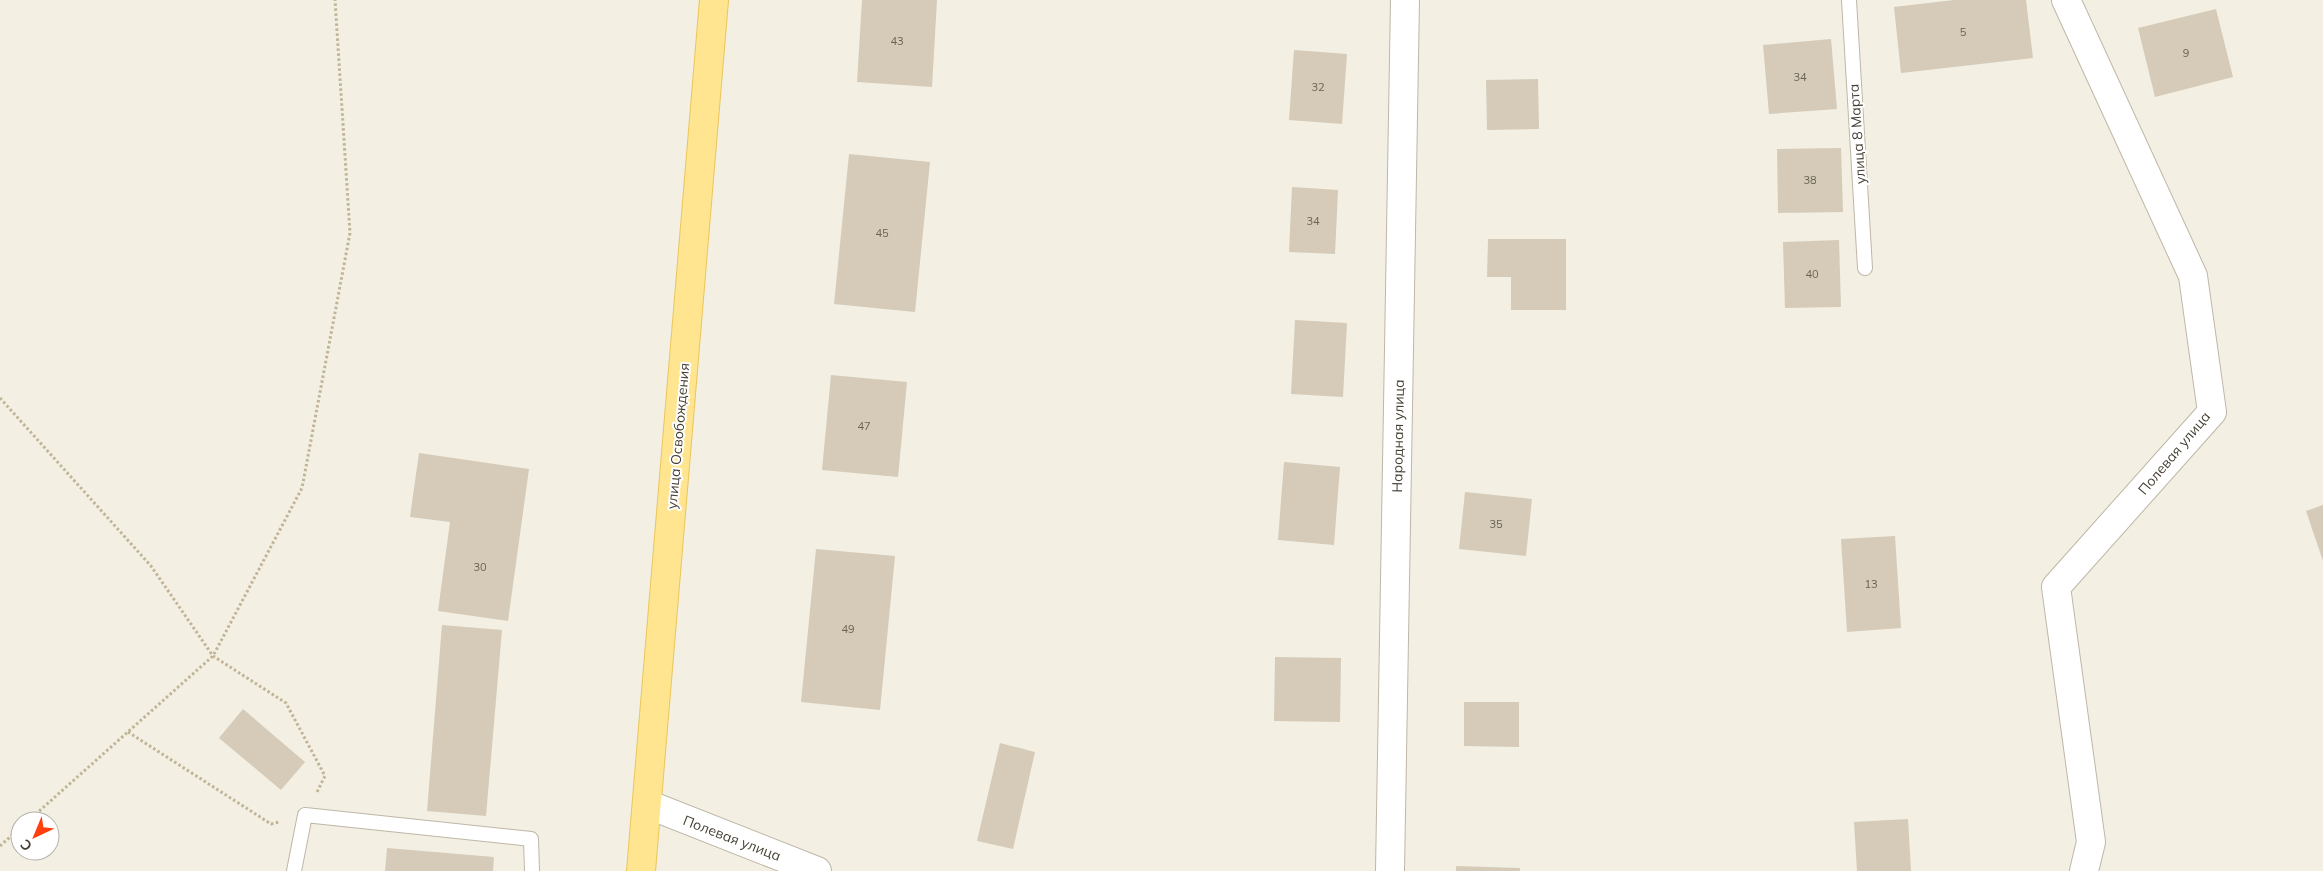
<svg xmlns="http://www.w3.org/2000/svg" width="2323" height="871" font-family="Mulish,sans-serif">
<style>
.building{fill:#d5cbb8}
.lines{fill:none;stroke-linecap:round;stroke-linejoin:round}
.lane-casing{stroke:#bfb7a6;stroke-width:16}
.street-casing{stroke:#bfb7a6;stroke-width:30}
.primary-casing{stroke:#eac65a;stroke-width:30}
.path{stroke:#c1b496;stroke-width:3;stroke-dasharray:2.5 2.5;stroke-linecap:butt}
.lane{stroke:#fff;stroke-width:14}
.street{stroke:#fff;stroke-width:28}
.primary{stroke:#ffe590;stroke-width:28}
.labels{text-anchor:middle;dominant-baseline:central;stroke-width:4;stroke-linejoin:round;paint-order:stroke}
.number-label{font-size:11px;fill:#696254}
.street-label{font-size:14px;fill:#453f33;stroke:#fff}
</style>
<rect width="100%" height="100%" fill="#f3efe3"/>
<g class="building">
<polygon points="862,0 937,0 932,87 857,82"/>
<polygon points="1954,0 2026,0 2033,58 1901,73 1894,7"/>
<polygon points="2216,9 2233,77 2155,97 2138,28"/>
<polygon points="1831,39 1837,109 1769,114 1763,45"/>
<polygon points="1294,50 1347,54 1342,124 1289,120"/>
<polygon points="1538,79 1539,129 1487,130 1486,80"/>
<polygon points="1841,148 1843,212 1778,213 1777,149"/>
<polygon points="849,154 930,162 915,312 834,304"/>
<polygon points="1292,187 1338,190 1335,254 1289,252"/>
<polygon points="1488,239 1566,239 1566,310 1511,310 1511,277 1487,277"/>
<polygon points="1839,240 1841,307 1785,308 1783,242"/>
<polygon points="1295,320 1347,323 1343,397 1291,394"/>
<polygon points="831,375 907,382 898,477 822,470"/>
<polygon points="419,453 529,469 508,621 438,611 450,522 410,517"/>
<polygon points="1284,462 1340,467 1334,545 1278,540"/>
<polygon points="1465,492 1532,499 1526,556 1459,549"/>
<polygon points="2323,505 2323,561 2306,511"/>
<polygon points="1895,536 1901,628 1847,632 1841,539"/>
<polygon points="816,549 895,556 880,710 801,702"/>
<polygon points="442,625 502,630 486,816 427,811"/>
<polygon points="1275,657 1341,658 1340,722 1274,721"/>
<polygon points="1464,702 1519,702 1519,747 1464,746"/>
<polygon points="243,709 305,762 281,790 219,738"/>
<polygon points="1000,743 1035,752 1013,849 977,841"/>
<polygon points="1908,819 1911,871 1857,871 1854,822"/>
<polygon points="387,848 494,857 493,871 385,871"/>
<polygon points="1456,866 1520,868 1520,871 1456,871"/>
</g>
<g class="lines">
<defs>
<g id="lane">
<polyline points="1849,0 1865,268"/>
<polyline points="294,871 305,815 531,839 532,871"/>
</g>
<g id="street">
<polyline points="2066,0 2193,276 2212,412 2056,587 2091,842 2084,871"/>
<polyline points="647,804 817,871"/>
<polyline points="1390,871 1405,0"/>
</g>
<polyline id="primary" points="641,871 714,0"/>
</defs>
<use href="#lane" class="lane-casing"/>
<use href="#street" class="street-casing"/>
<use href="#primary" class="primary-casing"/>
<g class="path">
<polyline points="0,398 151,566 213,656 286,703 325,776 317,792"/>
<polyline points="128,732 271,824 279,822"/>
<polyline points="28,821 213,656 302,488 350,233 335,0"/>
<polyline points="0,846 20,828"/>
</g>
<use href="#lane" class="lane"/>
<use href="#street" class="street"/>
<use href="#primary" class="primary"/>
</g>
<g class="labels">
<g class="number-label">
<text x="1963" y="32">5</text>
<text x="897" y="41">43</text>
<text x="2186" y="53">9</text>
<text x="1800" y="77">34</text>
<text x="1318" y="87">32</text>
<text x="1810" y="180">38</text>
<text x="1313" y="221">34</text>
<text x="882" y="233">45</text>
<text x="1812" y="274">40</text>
<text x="864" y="426">47</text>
<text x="1496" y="524">35</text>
<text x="480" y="567">30</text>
<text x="1871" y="584">13</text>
<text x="848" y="629">49</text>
</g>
<g class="street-label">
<text transform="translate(1857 134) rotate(-94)">улица 8 Марта</text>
<text transform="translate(678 436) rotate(-85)">улица Освобождения</text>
<text transform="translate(1398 436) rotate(-89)">Народная улица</text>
<text transform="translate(2174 453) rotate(-50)">Полевая улица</text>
<text transform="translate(732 838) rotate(21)">Полевая улица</text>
</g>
</g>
<g transform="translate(35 836) rotate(224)"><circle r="24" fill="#ffffff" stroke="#b5b2ad"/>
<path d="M0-4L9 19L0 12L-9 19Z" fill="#ff3f0e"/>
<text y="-8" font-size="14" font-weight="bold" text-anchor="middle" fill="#453f33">С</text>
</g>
</svg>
